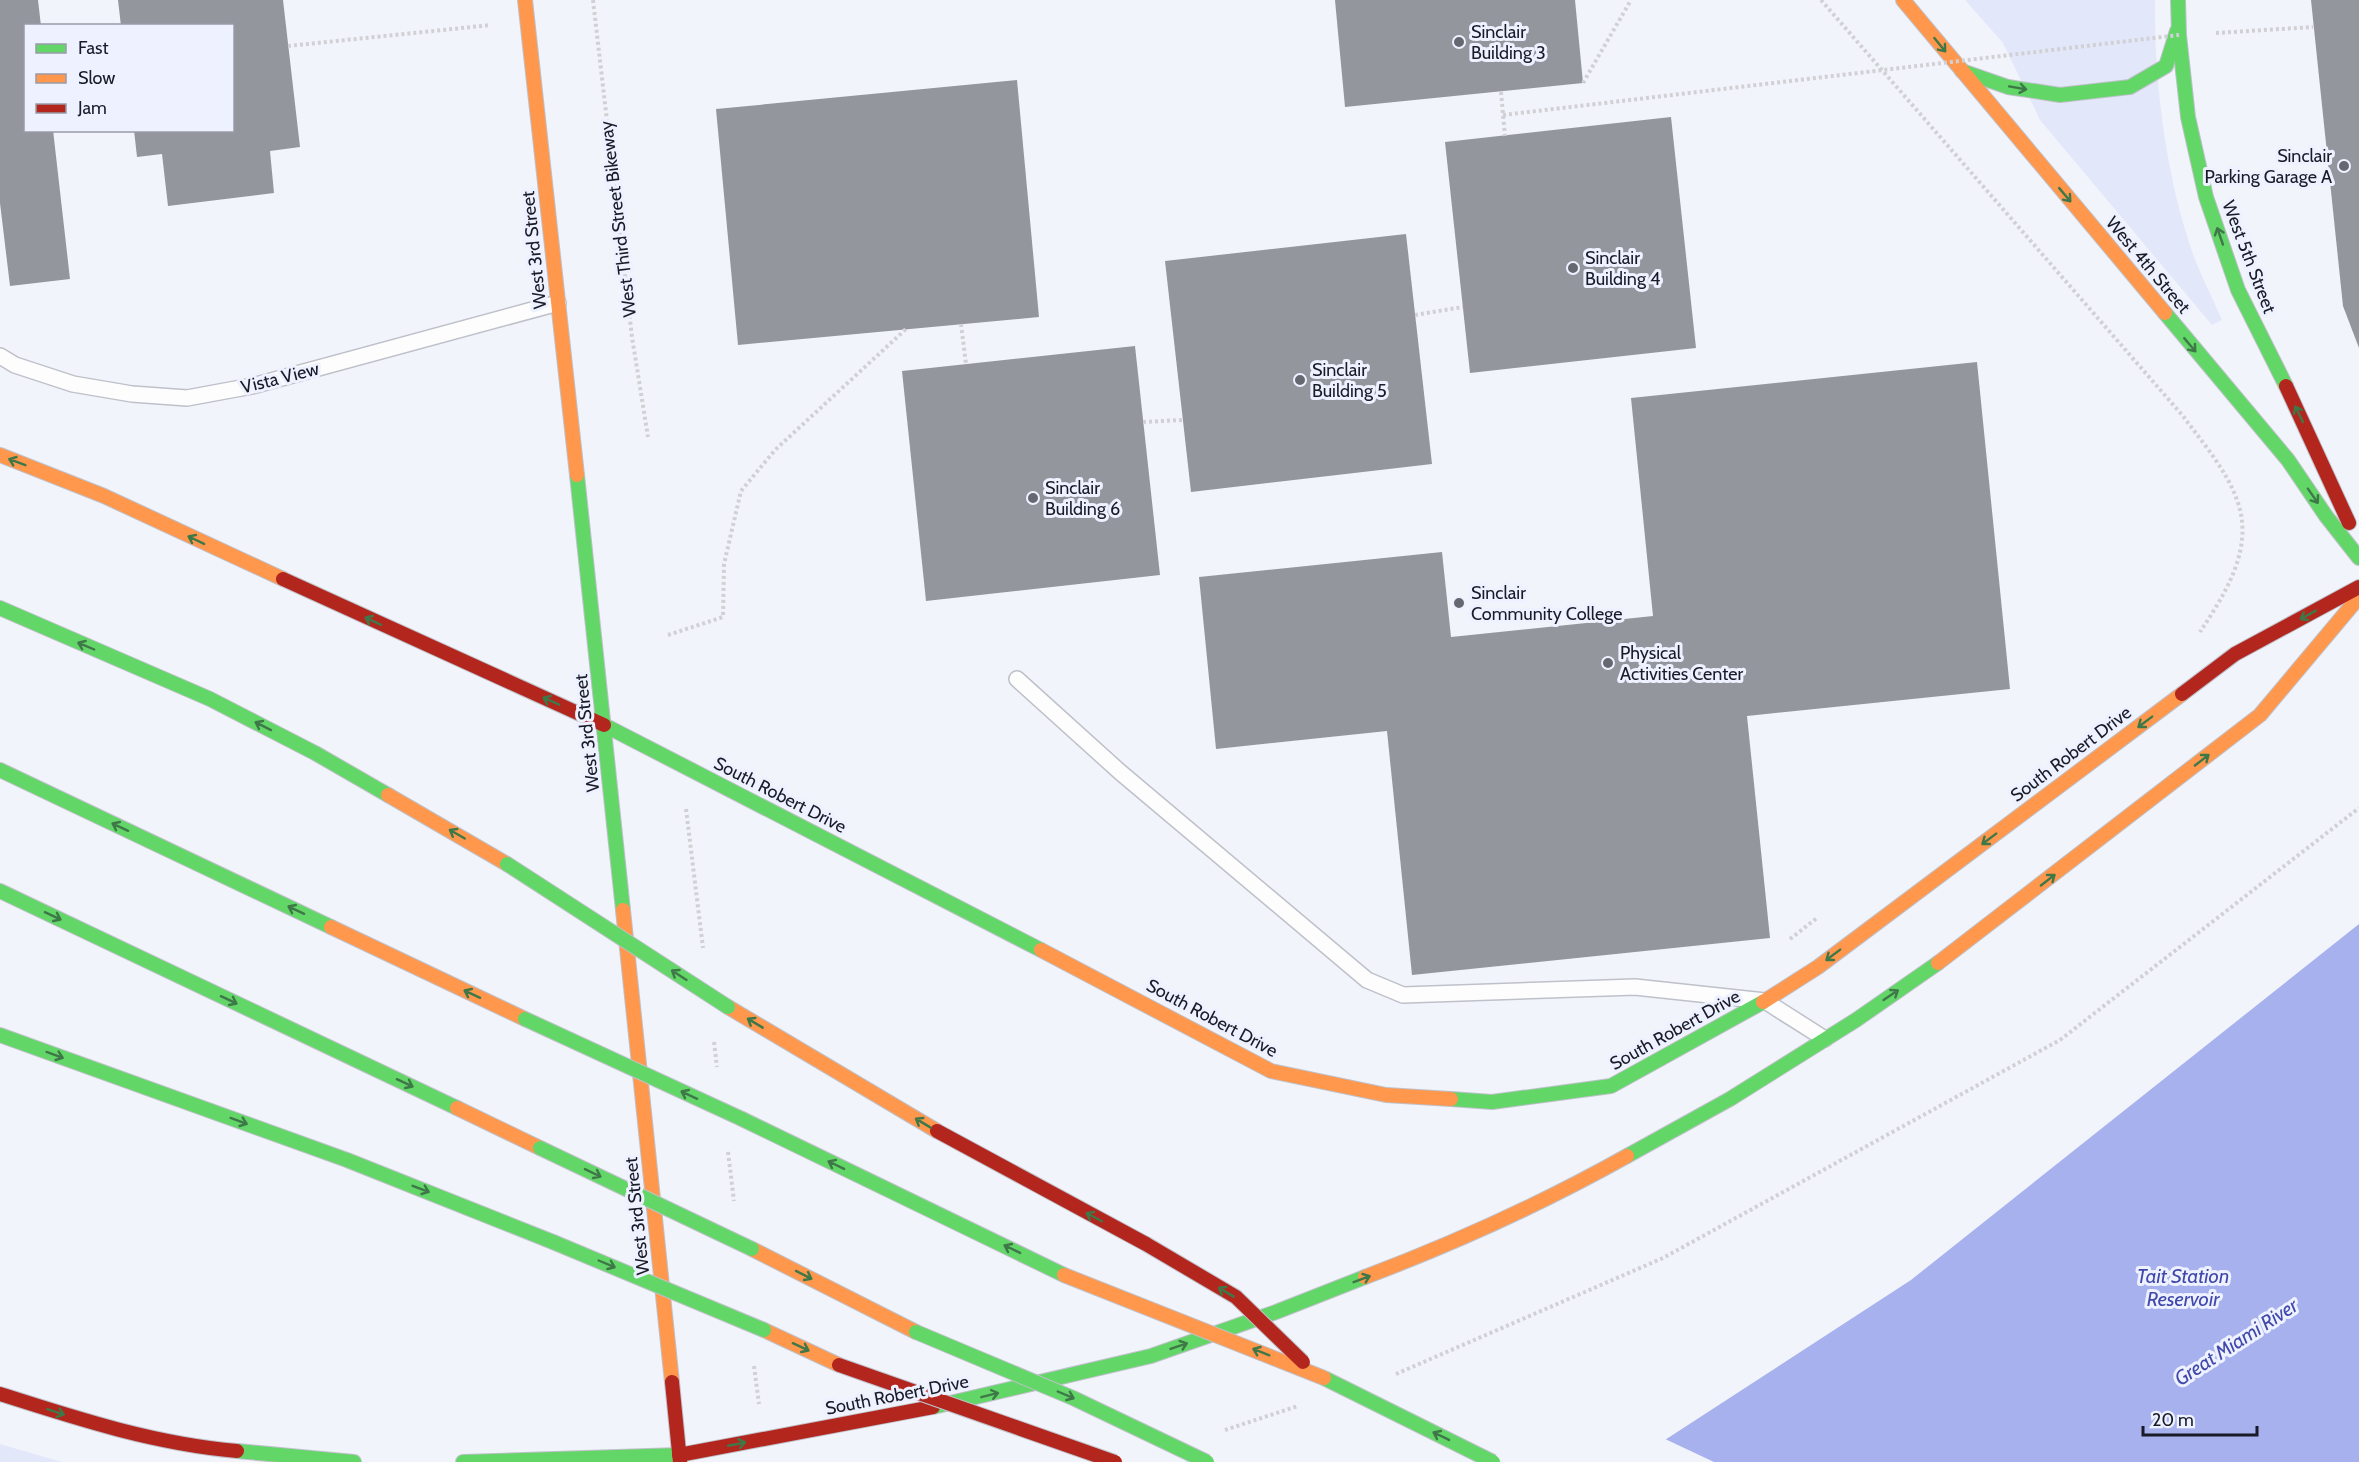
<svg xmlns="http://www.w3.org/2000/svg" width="2359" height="1462" font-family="Cabin,sans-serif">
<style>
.green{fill:#e3e7fa}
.water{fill:#a6b1ee}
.pier{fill:#f2f4fb}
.building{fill:#94969e}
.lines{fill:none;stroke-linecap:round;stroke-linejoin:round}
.lane-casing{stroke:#bfc1ca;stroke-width:18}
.fast-casing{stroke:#bfc1ca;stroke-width:16}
.slow-casing{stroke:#bfc1ca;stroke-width:16}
.jam-casing{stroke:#bfc1ca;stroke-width:16}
.path{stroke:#d1d1d5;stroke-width:4;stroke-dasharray:3 3;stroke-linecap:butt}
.lane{stroke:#fdfdfe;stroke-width:15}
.fast{stroke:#63d668;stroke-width:14}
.slow{stroke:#ff974d;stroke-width:14}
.jam{stroke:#b3261e;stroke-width:14}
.fast-bridge-casing{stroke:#bfc1ca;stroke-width:16;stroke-linecap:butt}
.slow-bridge-casing{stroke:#bfc1ca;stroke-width:16;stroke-linecap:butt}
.jam-bridge-casing{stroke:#bfc1ca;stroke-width:16;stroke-linecap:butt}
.path-bridge{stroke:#d1d1d5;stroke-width:4;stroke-dasharray:3 3;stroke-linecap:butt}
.fast-bridge{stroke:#63d668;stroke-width:14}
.slow-bridge{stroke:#ff974d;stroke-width:14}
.jam-bridge{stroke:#b3261e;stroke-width:14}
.oneway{stroke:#3e7848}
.poi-dot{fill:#656771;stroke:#eef1ff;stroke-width:2}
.labels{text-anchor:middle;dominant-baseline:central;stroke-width:6;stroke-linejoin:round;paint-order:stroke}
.poi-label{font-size:18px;fill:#191b27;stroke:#eef1ff;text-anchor:start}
.street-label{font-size:18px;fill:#191b27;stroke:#eef1ff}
.water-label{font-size:20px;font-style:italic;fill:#4049ab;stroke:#eef1ff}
</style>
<rect width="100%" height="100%" fill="#f2f4fb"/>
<g class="green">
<path d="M1965,0H2155C2154,83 2166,178 2194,257C2202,278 2213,299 2222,320L2212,325L2040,120L2003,43Z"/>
<polygon points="0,1444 62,1462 0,1462"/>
</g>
<polygon class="water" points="2359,924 2359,1462 1631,1462 1911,1280"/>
<polygon class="pier" points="1663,1438 1714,1462 1628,1462"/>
<g class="building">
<polygon points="0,0 38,0 41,26 26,26 26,130 53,130 70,279 10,286 0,203"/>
<polygon points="118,0 283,0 300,147 270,151 274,193 168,206 162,154 137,157 134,130 232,130 232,26 121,26"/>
<polygon points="1335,0 1575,0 1583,83 1345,107"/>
<polygon points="2311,0 2359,0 2359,348 2343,306"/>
<polygon points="1017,80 1039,317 738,345 716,109"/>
<polygon points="1671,117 1696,348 1470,373 1445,142"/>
<polygon points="1406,234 1432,464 1191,492 1165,261"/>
<polygon points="1135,346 1160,575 926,601 902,371"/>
<polygon points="1977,362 2010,689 1747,716 1770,938 1412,975 1387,731 1216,749 1199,577 1442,552 1451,637 1653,616 1631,398"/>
</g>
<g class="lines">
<defs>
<g id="lane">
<polyline points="0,356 15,365 73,384 132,394 187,398 252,386 558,303"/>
<polyline points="1017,679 1120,772 1367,980 1403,995 1635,987 1765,1001 1825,1039"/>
</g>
<g id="fast">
<polyline points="2178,0 2179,35 2188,117 2206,197 2238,290 2286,386"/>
<polyline points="1962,71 2008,87 2060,95 2130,87 2166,66 2177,31"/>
<polyline points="2165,313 2288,460 2326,516 2359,558"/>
<polyline points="577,475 623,910"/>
<polyline points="0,608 210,699 315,753 388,795"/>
<polyline points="604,725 1041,950"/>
<polyline points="0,770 331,927"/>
<polyline points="0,891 457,1108"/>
<polyline points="0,1035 347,1160 553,1242"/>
<polyline points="1451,1099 1492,1102 1611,1086 1763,1002"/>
<polyline points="742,1119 1064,1275"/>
<polyline points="1627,1156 1730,1099 1856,1020 1938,963"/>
<polyline points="933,1407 1151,1356 1276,1312 1365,1277"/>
<polyline points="237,1451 354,1462"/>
<polyline points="463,1462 679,1455"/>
</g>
<g id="slow">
<polyline points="525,0 577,475"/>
<polyline points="1903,0 2165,313"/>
<polyline points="0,455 104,496 283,579"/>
<polyline points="388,795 507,864"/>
<polyline points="623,910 672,1382"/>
<polyline points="331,927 525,1019"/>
<polyline points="1041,950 1271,1071 1386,1095 1451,1099"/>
<polyline points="1938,963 2260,715 2359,597"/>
<polyline points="1763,1002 1818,967 2182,694"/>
<polyline points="728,1007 937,1131"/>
<polyline points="457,1108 540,1148"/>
<polyline points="752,1249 916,1332"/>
<path d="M1365,1277C1455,1243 1543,1203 1627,1156"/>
<polyline points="764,1330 839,1365"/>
</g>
<g id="jam">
<polyline points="2286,386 2349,523"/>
<polyline points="283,579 604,725"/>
<polyline points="2182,694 2235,654 2359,587"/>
<polyline points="937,1131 1146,1244"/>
<polyline points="672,1382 680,1462"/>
<path d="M0,1394C78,1419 155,1444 237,1451"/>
<polyline points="679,1455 933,1407"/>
</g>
</defs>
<use href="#lane" class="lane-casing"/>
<use href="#fast" class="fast-casing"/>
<use href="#slow" class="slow-casing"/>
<use href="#jam" class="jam-casing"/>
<g class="path">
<polyline points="593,0 632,337 648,437"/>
<path d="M1821,0L2183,416C2202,442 2226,469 2237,500C2255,548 2225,594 2200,632"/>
<polyline points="2216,33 2313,27"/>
<polyline points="288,46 491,25"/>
<polyline points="1583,83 1631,0"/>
<polyline points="1501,92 1505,136"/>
<polyline points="1415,315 1463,307"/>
<polyline points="961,324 966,364"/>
<polyline points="1143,422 1182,420"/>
<polyline points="668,635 723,617 724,564 741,491 775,450 906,329"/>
<polyline points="686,809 703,948"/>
<polyline points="1790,939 1817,918"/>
<polyline points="714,1042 717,1067"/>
<polyline points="728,1152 734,1201"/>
<polyline points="754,1366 759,1404"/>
<polyline points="1396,1374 1663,1258 2060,1040 2359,808"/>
<polyline points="1225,1430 1298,1406"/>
</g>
<use href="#lane" class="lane"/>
<use href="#fast" class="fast"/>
<use href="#slow" class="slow"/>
<use href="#jam" class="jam"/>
<defs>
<g id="fast-bridge">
<polyline points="507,864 728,1007"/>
<polyline points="525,1019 742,1119"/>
<polyline points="540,1148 752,1249"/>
<polyline points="553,1242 764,1330"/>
<polyline points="916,1332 1073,1398 1207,1462"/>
<polyline points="1324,1378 1493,1462"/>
</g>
<polyline id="slow-bridge" points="1064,1275 1324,1378"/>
<g id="jam-bridge">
<polyline points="1146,1244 1236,1297 1303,1362"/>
<polyline points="839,1365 1115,1462"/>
</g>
</defs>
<use href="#fast-bridge" class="fast-bridge-casing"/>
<use href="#slow-bridge" class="slow-bridge-casing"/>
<use href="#jam-bridge" class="jam-bridge-casing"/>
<polyline class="path-bridge" points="1503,115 2179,35"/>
<use href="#fast-bridge" class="fast-bridge"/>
<use href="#slow-bridge" class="slow-bridge"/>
<use href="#jam-bridge" class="jam-bridge"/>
</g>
<defs><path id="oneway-shaft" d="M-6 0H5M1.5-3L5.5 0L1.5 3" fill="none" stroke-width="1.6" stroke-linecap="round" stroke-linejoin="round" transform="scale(1.5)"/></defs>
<g class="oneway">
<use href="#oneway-shaft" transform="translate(1940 45) rotate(51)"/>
<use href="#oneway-shaft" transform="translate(2018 88) rotate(10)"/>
<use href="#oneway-shaft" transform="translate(2065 195) rotate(50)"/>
<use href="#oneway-shaft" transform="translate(2220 236) rotate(-109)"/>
<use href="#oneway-shaft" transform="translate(2190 345) rotate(50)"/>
<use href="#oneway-shaft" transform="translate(2299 414) rotate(-116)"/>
<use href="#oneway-shaft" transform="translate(17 462) rotate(-159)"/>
<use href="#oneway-shaft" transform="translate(2313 496) rotate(55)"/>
<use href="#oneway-shaft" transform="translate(196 540) rotate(-154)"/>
<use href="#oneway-shaft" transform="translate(2308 615) rotate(151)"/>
<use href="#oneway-shaft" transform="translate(373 621) rotate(-155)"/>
<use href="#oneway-shaft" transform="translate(86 646) rotate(-157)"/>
<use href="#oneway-shaft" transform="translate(551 701) rotate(-156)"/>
<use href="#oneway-shaft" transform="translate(2145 722) rotate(143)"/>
<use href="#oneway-shaft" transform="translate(263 726) rotate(-153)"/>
<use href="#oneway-shaft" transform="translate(2202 760) rotate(-38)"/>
<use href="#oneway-shaft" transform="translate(120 827) rotate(-155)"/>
<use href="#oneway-shaft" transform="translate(457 834) rotate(-150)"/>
<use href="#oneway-shaft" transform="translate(1989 839) rotate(143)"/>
<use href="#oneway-shaft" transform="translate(2048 880) rotate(-38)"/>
<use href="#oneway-shaft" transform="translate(296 910) rotate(-155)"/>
<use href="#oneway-shaft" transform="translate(53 916) rotate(25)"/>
<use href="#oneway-shaft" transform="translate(1833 955) rotate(143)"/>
<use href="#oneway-shaft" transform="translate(679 975) rotate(-147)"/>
<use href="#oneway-shaft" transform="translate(472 994) rotate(-155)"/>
<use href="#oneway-shaft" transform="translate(1891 995) rotate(-34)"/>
<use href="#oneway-shaft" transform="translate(229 1000) rotate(25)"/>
<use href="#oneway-shaft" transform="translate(755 1023) rotate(-149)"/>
<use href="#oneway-shaft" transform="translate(55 1055) rotate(20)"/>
<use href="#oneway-shaft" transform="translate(405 1083) rotate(25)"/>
<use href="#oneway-shaft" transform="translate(689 1095) rotate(-155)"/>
<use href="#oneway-shaft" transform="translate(239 1121) rotate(20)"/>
<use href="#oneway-shaft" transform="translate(923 1123) rotate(-149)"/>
<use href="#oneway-shaft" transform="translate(836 1165) rotate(-154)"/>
<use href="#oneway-shaft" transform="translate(593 1173) rotate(26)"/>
<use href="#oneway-shaft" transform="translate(421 1189) rotate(21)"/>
<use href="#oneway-shaft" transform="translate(1094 1217) rotate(-152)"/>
<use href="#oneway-shaft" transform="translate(1012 1249) rotate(-154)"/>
<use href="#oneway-shaft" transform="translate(607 1264) rotate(23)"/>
<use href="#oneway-shaft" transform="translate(804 1275) rotate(27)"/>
<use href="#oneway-shaft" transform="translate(1362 1279) rotate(-21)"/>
<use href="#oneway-shaft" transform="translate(1226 1292) rotate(-149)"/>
<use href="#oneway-shaft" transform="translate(1179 1346) rotate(-19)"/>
<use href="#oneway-shaft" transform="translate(801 1347) rotate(25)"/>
<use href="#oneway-shaft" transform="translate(1261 1352) rotate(-158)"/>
<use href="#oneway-shaft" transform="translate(990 1395) rotate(-14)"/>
<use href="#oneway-shaft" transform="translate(1066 1395) rotate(23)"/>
<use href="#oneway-shaft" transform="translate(56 1412) rotate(18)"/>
<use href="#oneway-shaft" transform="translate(1441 1436) rotate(-154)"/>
<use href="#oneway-shaft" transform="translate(737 1444) rotate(-11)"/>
</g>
<g class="poi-dot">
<circle cx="1459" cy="42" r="6"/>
<circle cx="2344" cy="166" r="6"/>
<circle cx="1573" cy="268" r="6"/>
<circle cx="1300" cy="380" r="6"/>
<circle cx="1033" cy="498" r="6"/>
<circle cx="1459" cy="603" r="6"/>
<circle cx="1608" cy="663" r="6"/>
</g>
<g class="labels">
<g class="poi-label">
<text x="1471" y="32">Sinclair<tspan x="1471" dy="21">Building 3</tspan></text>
<text x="2332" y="156" text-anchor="end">Sinclair<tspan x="2332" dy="21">Parking Garage A</tspan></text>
<text x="1585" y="258">Sinclair<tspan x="1585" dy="21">Building 4</tspan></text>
<text x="1312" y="370">Sinclair<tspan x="1312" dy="21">Building 5</tspan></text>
<text x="1045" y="488">Sinclair<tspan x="1045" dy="21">Building 6</tspan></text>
<text x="1471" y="593">Sinclair<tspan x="1471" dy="21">Community College</tspan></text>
<text x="1620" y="653">Physical<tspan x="1620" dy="21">Activities Center</tspan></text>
</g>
<g class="street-label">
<text transform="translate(618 219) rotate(-97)">West Third Street Bikeway</text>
<text transform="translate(534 250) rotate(-96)">West 3rd Street</text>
<text transform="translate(2249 257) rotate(69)">West 5th Street</text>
<text transform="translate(2148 265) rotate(50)">West 4th Street</text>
<text transform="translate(280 378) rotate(-14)">Vista View</text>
<text transform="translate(587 733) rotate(-96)">West 3rd Street</text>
<text transform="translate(2071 754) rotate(-37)">South Robert Drive</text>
<text transform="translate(780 795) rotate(27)">South Robert Drive</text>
<text transform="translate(1212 1018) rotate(28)">South Robert Drive</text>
<text transform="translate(1675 1030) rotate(-29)">South Robert Drive</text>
<text transform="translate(637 1216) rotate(-96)">West 3rd Street</text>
<text transform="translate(897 1395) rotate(-11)">South Robert Drive</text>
</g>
<g class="water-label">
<text x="2183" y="1276">Tait Station<tspan x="2183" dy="23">Reservoir</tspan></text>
<text transform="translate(2236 1342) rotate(-33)">Great Miami River</text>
</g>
</g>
<rect x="24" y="24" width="210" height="108" fill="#eef1ff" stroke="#999ba9" stroke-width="1.5"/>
<rect x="36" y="44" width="30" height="9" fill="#63d668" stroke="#999ba9" stroke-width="1.5"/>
<text x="78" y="54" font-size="18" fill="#191b27">Fast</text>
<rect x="36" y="74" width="30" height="9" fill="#ff974d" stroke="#999ba9" stroke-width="1.5"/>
<text x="78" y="84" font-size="18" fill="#191b27">Slow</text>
<rect x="36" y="104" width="30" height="9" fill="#b3261e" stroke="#999ba9" stroke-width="1.5"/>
<text x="78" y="114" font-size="18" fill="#191b27">Jam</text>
<path d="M2143 1426v9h114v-9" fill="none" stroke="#191b27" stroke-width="3"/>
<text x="2152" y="1426" font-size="18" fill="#191b27" stroke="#eef1ff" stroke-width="4.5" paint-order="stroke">20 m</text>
</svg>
